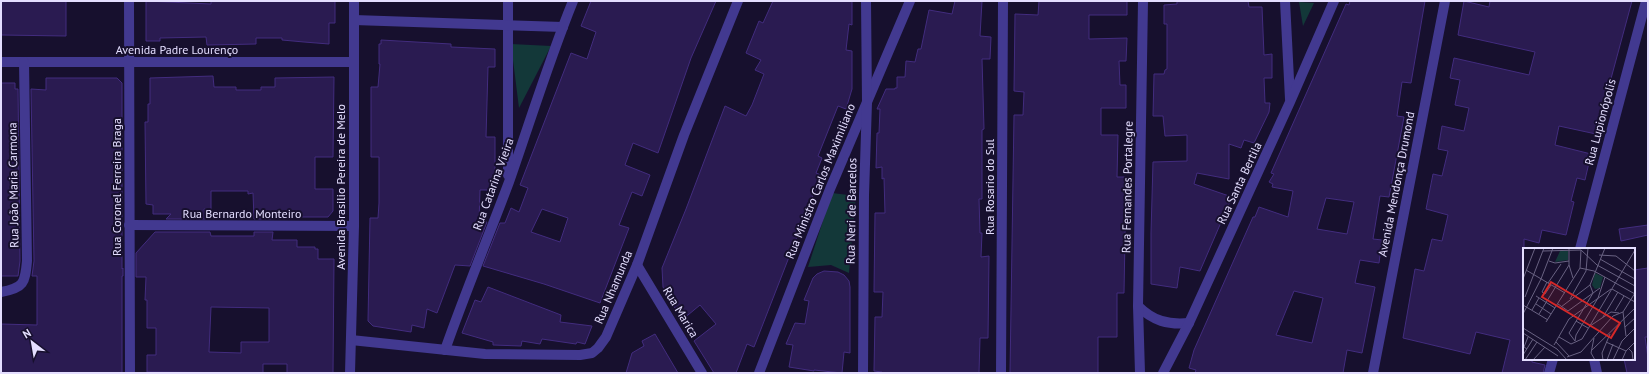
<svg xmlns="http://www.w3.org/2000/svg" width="1649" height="374" font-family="'PT Sans',sans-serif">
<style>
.green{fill:#133839}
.building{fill:#2a1b51;stroke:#422c7e;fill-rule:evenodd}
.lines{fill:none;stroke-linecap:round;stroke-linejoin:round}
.minor{stroke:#423990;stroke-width:10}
.labels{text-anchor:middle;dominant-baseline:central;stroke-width:4;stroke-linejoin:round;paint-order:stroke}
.street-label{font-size:12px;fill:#e4deff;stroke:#17102e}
.inset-road{fill:none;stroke:#696282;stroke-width:1}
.view{fill:#d62828;fill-opacity:0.15;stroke:#d62828;stroke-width:2}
.inset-edge{fill:none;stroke:#e4deff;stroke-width:2}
</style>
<rect width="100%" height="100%" fill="#17102e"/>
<g class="green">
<polygon points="1299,2 1314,3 1303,26"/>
<polygon points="511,44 551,46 519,108"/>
<polygon points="832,193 856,196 849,273 831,265 808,267"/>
</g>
<g class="building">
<polygon points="1,1 66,1 66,36 1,35"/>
<polygon points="146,1 211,4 211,1 335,1 335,23 329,23 329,44 304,42 282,40 282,38 256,38 256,44 207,45 206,37 160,38 160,41 146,41"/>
<path d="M591,1H716L691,58L658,153L633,143L625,165L650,175L642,196L632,192L619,225L629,228L600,303L544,284L483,266L500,223H505L511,208L519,212L528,188L520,185L571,53L587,59L596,32L581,26ZM542,209L568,218L560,242L531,232Z"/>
<polygon points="773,1 852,1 852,25 849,24 846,50 852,51 852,89 846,109 838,106 818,156 822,158 816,173 821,175 754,347 747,344 736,373 714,373 694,341 716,324 700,305 682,320 663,287 662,268 686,209 725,106 746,116 752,105 764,74 755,70 761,60 746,53 759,21 763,23"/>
<polygon points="955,1 982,1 980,36 991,37 990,59 982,59 984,129 982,130 982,199 979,199 980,233 982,233 981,257 989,256 988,338 980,338 979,373 882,373 882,372 874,371 875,317 882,317 883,292 874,292 875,213 885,213 884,178 882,179 882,167 876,168 877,133 879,133 880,109 877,109 886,89 895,89 895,88 897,88 897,77 905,77 906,61 915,62 918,49 921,49 929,10 952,14"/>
<polygon points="1039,1 1127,1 1127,15 1089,15 1089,39 1127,38 1126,61 1119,61 1120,85 1126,85 1126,108 1101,108 1101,135 1118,135 1117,177 1126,177 1125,238 1124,293 1117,293 1117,337 1098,337 1098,373 1010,373 1014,115 1023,115 1024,92 1014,91 1015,14 1038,15"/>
<polygon points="1177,1 1248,1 1249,7 1262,7 1264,55 1272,54 1272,78 1264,78 1265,103 1270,103 1269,112 1254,143 1244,140 1241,148 1229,144 1229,179 1197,173 1194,184 1232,197 1200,271 1180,267 1177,288 1151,284 1151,233 1153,162 1187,161 1187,135 1165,136 1163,116 1153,116 1154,74 1164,74 1165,70 1167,69 1167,24 1164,24 1164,5 1177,4"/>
<path d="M1350,1H1425L1411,83L1402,82L1397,116L1404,117L1389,197L1380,196L1373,239L1382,240L1379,263L1360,260L1355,283L1375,287L1362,353L1347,350L1343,373H1195L1196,370L1189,368L1194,350L1253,217H1255L1259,207L1288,217L1293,191L1272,187L1273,184L1269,182L1274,174L1271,173L1346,4L1349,5ZM1326,198L1354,202L1347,234L1317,229ZM1294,291L1323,298L1312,343L1276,335Z"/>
<polygon points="1464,1 1489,7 1490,1 1632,1 1596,134 1559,126 1555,145 1591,154 1585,180 1577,178 1571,201 1574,202 1566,235 1542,230 1539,243 1524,239 1524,359 1532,359 1532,362 1545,365 1543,373 1502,373 1510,340 1476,332 1470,354 1403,338 1415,269 1424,271 1432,239 1442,241 1448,215 1426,209 1433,174 1442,176 1448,151 1438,149 1442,126 1464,131 1469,108 1455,105 1460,80 1450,78 1454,58 1529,75 1535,52 1458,35"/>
<polygon points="381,40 451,44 451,47 495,49 495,67 488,67 486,137 495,137 495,182 493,190 480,190 479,222 487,222 470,266 455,265 437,313 427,309 424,328 412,325 411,332 373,326 368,321 370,218 378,218 379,203 379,157 371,157 371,87 378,87 380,64 379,64 379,44 381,44"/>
<polygon points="213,76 214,87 236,87 236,90 261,90 261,87 275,87 275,78 334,77 333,157 315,157 315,189 333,189 333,211 328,217 273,217 273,219 254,219 253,193 248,194 248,191 211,191 211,209 204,209 207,219 166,219 171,214 153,214 153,205 146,204 145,122 148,122 148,104 150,104 150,78"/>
<polygon points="46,78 117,78 122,83 122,269 123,268 123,276 122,276 122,373 1,373 1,324 37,325 37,276 32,276 34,261 31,89 46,90"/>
<polygon points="1,83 15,83 15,89 18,89 20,261 18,276 1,276"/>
<polygon points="1648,225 1648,235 1621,241 1619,229"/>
<path d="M155,232H210L211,236H254V232H273L272,240H297V247H315V249H318V259H334L333,373H287V364H263V373L147,372V355H156V328H147V300H145L146,277H136V253ZM211,307L269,308V342H241V353L209,352Z"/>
<polygon points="1648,268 1648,337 1645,337 1648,358 1648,373 1627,373 1624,359 1634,359 1634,270"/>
<polygon points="824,271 838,272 844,275 849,281 850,287 850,353 844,352 842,373 814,370 814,371 789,367 793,345 786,344 795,323 805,324 809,301 804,300 813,278 817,274"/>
<polygon points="488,287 561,315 560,322 592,326 585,344 577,342 576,344 542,339 540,344 522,341 521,346 493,345 493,342 462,333 475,300 481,302"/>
<polygon points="655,334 678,373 626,373 632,353 644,346 642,341"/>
</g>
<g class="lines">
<g class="minor">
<polyline points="129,1 130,373"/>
<polyline points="508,1 508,175"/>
<polyline points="1285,1 1290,99"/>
<polyline points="354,20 563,27"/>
<polyline points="1,62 354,62"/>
<polyline points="129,225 354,226"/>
<polyline points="1580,249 1646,1"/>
<polyline points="637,265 702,373"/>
<path d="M1,292C24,288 25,283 27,261L24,62"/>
<path d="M1138,306C1153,321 1168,325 1189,323"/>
<polyline points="351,340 485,354 580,355 592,353 598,348 606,337 637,265 684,135 738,1"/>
<path d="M445,350C465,293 488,238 509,182C530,122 549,60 573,1"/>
<polyline points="1594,359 1597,373"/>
<polyline points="350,373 354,226 354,1"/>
<polyline points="759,373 830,189 910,1"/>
<polyline points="863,373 864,195 867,102 866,1"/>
<polyline points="1001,373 1003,1"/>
<polyline points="1140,373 1138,306 1143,1"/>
<polyline points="1163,373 1189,323 1290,102 1334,1"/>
<polyline points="1373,373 1445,1"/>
<polyline points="1549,373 1553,359"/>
</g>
</g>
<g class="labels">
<g class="street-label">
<text x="177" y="49">Avenida Padre Lourenço</text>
<text transform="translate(1600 122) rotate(-75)">Rua Lupionópolis</text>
<text transform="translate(820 181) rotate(-68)">Rua Ministro Carlos Maximiliano</text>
<text transform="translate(1239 183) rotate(-65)">Rua Santa Bertila</text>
<text transform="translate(493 184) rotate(-70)">Rua Catarina Vieira</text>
<text transform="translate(1396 184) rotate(-79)">Avenida Mendonça Drumond</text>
<text transform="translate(13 185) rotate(-91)">Rua João Maria Carmona</text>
<text transform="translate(116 187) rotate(-90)">Rua Coronel Ferreira Braga</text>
<text transform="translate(340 187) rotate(-90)">Avenida Brasilio Pereira de Melo</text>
<text transform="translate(989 187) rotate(-90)">Rua Rosario do Sul</text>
<text transform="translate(1127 187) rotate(-89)">Rua Fernandes Portalegre</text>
<text transform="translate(851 211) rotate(-89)">Rua Neri de Barcelos</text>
<text x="242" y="213">Rua Bernardo Monteiro</text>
<text transform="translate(613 287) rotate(-67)">Rua Nhamunda</text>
<text transform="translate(681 312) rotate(59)">Rua Marica</text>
</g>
</g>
<g transform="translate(1523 248)">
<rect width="112" height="112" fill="#17102e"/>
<path d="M37,3H45V12L32,14ZM72,25L80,29L77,40L72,41L69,37Z" fill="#133839"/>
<path class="inset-road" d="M46,0V17L50,30M20,3L58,2L74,17L112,38M76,7L93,8L112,23M77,11L112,31M26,13L32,15L46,13M57,20L71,23L112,46M3,22L42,45M0,31L12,0M24,34L19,44L22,46L28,37M25,35L38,16M89,41L112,54M13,48L32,60M2,49L21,0M47,51L63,23L65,0M13,56L28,66M35,56L45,63L77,40M0,57L25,72M38,59L67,37L82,0M9,62L16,50M92,63L101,48M100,64L103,88M0,66L18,31L30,0M16,66L46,17M80,69L95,44M53,73L65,80M23,74L57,20L58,2M67,78L88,64L96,65M102,79L112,70M0,80L34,101L44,112M0,85L35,108M36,89L48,96L59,91L112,2M71,90L68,105L72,112M52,93L53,87L75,50L82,29M52,93L46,85L70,45L67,37M33,94L46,108M83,94L103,103M31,97L46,71L88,41M105,100L109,104L110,112M4,101L1,99L5,89M68,103L112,60M0,107L10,91M44,109L58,104L90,68L100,64L112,45M2,112L14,94M10,112L22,99M80,112L79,105L87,86M84,112L90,96M90,112L99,93L112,80M99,112L103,103L112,94"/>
<path class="view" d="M28,34L97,75L88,90L19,49Z"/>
<rect width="112" height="112" class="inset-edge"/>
</g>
<rect width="1649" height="374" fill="none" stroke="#e4deff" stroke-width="4"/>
<g transform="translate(32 342) rotate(329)" stroke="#17102e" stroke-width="3" paint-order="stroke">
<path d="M0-3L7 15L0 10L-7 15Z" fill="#e4deff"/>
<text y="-6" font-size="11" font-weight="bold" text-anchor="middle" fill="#e4deff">N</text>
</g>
</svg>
